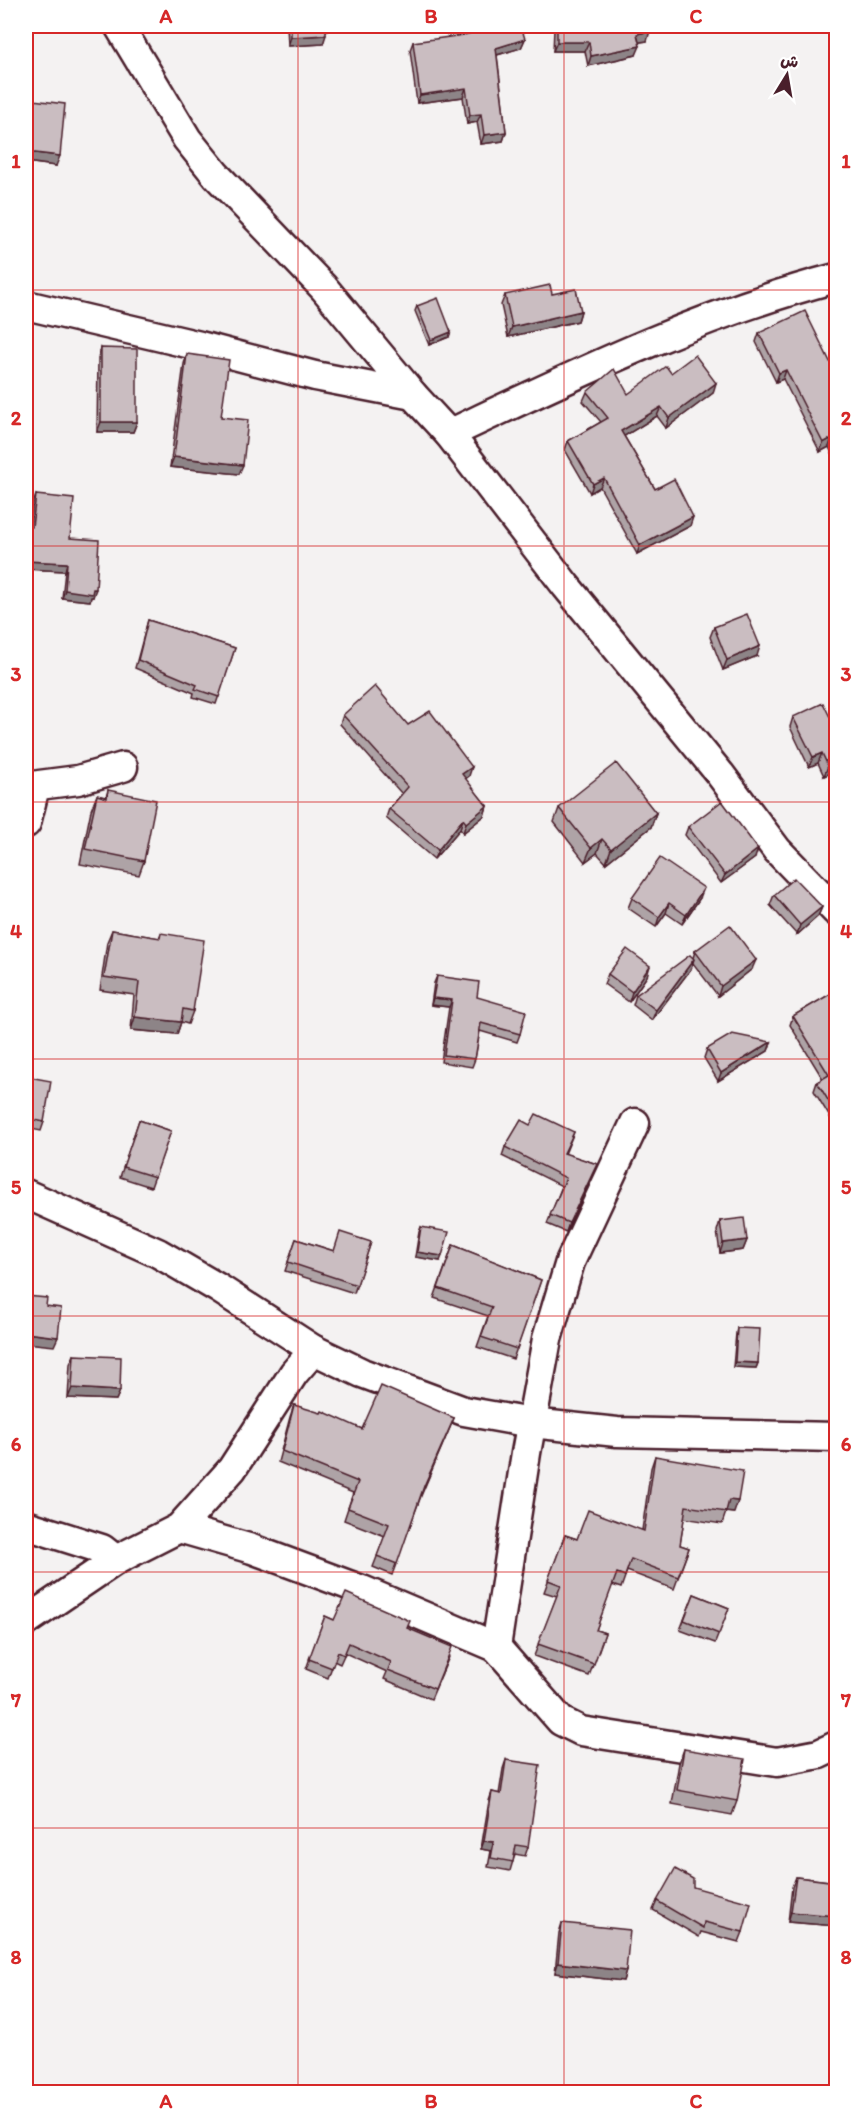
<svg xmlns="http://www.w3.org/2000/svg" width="862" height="2118" font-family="Itim,'Playpen Sans Arabic',sans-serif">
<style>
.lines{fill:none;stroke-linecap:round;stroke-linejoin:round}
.street-casing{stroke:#4a1f2b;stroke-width:33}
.street{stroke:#fff;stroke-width:28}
.wall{fill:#aea3a6;stroke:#4a1f2b;stroke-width:1.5}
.shaded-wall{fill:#8d8487;stroke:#4a1f2b;stroke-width:1.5}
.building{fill:#cabdc1;stroke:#4a1f2b;stroke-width:1.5}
.grid{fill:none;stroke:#d62828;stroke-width:1.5;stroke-opacity:0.55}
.neatline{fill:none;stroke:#d62828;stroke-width:2}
.grid-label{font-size:20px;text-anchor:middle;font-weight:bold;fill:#d62828}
</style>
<rect width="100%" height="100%" fill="#f4f2f2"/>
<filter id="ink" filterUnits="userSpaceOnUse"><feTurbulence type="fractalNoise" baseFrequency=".0167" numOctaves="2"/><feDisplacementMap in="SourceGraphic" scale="12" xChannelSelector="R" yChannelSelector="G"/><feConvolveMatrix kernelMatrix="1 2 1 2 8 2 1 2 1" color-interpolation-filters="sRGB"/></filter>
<g filter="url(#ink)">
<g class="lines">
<defs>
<g id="street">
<polyline points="119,26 187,139 216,175 324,288 413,395 449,434 566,586 720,774 777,850 836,911"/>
<polyline points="26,305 200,346 315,376 413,395"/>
<path d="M449,434C574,375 702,313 836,278"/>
<polyline points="26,823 34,791 39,785 78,780 123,767"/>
<polyline points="26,1194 158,1253 218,1288 314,1350 362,1373 464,1411 531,1423 617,1432 836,1437"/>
<polyline points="26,1525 102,1549 116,1560"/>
<polyline points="179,1528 252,1549 362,1590 496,1647 561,1721 581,1731 777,1762 819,1754 836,1746"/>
<polyline points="26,1621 116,1560 179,1528 232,1469 294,1373 314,1350"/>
<polyline points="496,1647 526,1453 547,1339 570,1262 635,1123"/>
</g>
</defs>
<use href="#street" class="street-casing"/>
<use href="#street" class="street"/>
</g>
<g class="wall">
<polygon points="287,26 353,26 352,28 326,30 323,44 288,46"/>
<polygon points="555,26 649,26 647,41 639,42 636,55 588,66 585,51 553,51 554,29"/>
<polygon points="525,39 521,48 497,55 506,132 503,141 481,144 477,122 467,124 463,97 417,103 410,50 413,42"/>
<polygon points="33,100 56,166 26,162 26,145 29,110"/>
<polygon points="552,294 581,311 578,321 508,337 501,305 505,295"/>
<polygon points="417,306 449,337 429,345 415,311"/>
<polygon points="759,333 837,376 837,465 829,447 820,452 783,379 776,382 756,342"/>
<polygon points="101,348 137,422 133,432 97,432 98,358"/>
<polygon points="187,354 221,417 239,474 170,467 184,364"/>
<polygon points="671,373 713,393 666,428 657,416 624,436 655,489 690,526 637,554 600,487 590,493 565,450 568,441 601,422 583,401 587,392 628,394"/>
<polygon points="36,495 70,538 93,597 91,597 90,601 62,598 65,571 26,569 26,527 30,527 33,503"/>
<polygon points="148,620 235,648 216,704 193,697 194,693 135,668"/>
<polygon points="714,627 757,656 723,670 710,637"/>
<polygon points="343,715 408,725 469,776 465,779 487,806 484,816 463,833 460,829 434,859 386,818 389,809 402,794 340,724"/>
<polygon points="793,717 837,770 824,776 818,763 809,767 790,727"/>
<polygon points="108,790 144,861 139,875 80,864 91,810 97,795 106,797"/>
<polygon points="559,808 656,813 651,827 606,863 597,853 585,862 554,822"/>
<polygon points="688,827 755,858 721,883 685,835"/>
<polygon points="774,895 822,907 818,916 797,935 770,905"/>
<polygon points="632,898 700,898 682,924 666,913 656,927 628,908"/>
<polygon points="112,930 159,938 161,933 193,1011 188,1024 181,1022 177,1034 131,1030 134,995 100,990 107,942"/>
<polygon points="695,951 752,969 718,996 693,963 691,969 652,1020 633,1005 636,995 693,958"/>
<polygon points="608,974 647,976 629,1002 604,984"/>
<polygon points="437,976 477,997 520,1034 517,1042 480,1031 475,1059 472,1067 441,1062 449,1007 431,1005 434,983"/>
<polygon points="837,990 837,1116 831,1119 814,1091 817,1082 823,1079 790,1025 793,1016"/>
<polygon points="771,1042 768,1051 718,1081 704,1058 707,1049"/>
<polygon points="29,1077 44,1122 41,1131 26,1128 26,1090"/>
<polygon points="139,1120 171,1131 151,1187 120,1177"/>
<polygon points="530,1125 574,1132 565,1154 597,1164 566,1232 547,1224 562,1186 502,1156 505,1147"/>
<polygon points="720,1221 747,1240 743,1250 720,1253 717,1231"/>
<polygon points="421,1227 440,1261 415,1257 419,1232"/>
<polygon points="296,1239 334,1251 371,1242 354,1293 285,1271"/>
<polygon points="453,1245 541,1280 513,1359 477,1347 488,1316 434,1298"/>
<polygon points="737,1328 758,1363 756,1368 733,1367 736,1333"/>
<polygon points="74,1355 120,1391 116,1400 68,1398 70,1364"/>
<polygon points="294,1405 362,1429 454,1418 421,1496 392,1575 373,1567 385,1536 344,1520 353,1493 278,1462 290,1417"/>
<polygon points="655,1456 734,1513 726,1512 722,1524 684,1518 680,1545 689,1548 674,1589 627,1571 621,1588 612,1585 596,1630 605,1633 589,1676 534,1656 557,1596 544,1592 565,1535 577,1539 642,1530 651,1468"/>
<polygon points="694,1594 729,1608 715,1643 680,1630"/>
<polygon points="325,1616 334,1620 407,1628 449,1657 431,1699 384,1679 387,1672 345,1653 340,1664 334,1661 328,1678 306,1669"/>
<polygon points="684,1749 737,1801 732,1815 672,1804 679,1763"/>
<polygon points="506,1760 528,1847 525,1856 515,1854 510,1871 488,1867 491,1851 481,1849 489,1801 492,1792 499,1794 503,1769"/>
<polygon points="796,1877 837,1882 837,1926 788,1922 792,1887"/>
<polygon points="693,1887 743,1932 739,1942 701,1932 699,1937 653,1910 657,1901"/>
<polygon points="562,1923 626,1971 623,1981 555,1973 559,1933"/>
</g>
<g class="shaded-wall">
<polygon points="324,26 353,26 352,28 322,30"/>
<polygon points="650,31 647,41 634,43 637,34"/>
<polygon points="326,35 323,44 288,46 291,37"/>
<polygon points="525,39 521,48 493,56 496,48"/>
<polygon points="557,42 589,42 585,51 553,51"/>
<polygon points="640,46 636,55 588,66 591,56"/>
<polygon points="466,88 463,97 417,103 420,95"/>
<polygon points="481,114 477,122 467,124 470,115"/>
<polygon points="506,132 503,141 481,144 484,135"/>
<polygon points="27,152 60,156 56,166 26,162 26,157"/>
<polygon points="581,311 578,321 508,337 512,327"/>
<polygon points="451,332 449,337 429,345 431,340"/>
<polygon points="786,370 783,379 776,382 779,373"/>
<polygon points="716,383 713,393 666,428 669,418"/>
<polygon points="661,407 657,416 618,440 621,431"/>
<polygon points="101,422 137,422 133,432 97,432"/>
<polygon points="832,438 829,447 820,452 823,443"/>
<polygon points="174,457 243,465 239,474 170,467"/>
<polygon points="604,478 600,487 590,493 593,484"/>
<polygon points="693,517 690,526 637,554 640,545"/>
<polygon points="26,561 67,563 65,571 26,569"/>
<polygon points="96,589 93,597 91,597 90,601 62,598 65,590"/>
<polygon points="760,646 757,656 723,670 727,660"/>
<polygon points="822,753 818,763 809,767 813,757"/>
<polygon points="837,762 837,770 824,776 828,766"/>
<polygon points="472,767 469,776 459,784 462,774"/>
<polygon points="487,806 484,816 463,833 466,823"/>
<polygon points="656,813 651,827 606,863 611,849"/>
<polygon points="463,819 460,829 434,859 438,850"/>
<polygon points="602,839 597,853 585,862 591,848"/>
<polygon points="758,849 755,858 721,883 725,875"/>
<polygon points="704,888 700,898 682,924 686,915"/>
<polygon points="669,903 666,913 656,927 659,917"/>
<polygon points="822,907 818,916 797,935 800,925"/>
<polygon points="694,959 691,969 652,1020 656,1010"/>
<polygon points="756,960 752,969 718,996 721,986"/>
<polygon points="650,966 647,976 629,1002 632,992"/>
<polygon points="433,998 452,1000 449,1007 431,1005"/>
<polygon points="135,1017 181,1022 177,1034 131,1030"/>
<polygon points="771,1042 768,1051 718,1081 721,1073"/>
<polygon points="837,1109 837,1116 831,1119 834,1110"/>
<polygon points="597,1164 594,1172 566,1232 569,1223"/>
<polygon points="747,1240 743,1250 720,1253 723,1243"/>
<polygon points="417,1252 442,1256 440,1261 415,1257"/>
<polygon points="26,1333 58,1337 54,1346 26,1343"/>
<polygon points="735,1362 758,1363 756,1368 733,1367"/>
<polygon points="72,1388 120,1391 116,1400 68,1398"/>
<polygon points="454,1418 449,1430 420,1497 424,1486"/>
<polygon points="729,1500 738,1501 734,1513 724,1512"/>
<polygon points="484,1841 494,1842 491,1851 481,1849"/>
<polygon points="791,1912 837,1916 837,1926 788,1922"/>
<polygon points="558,1963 626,1971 623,1981 555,1973"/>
</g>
<g class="building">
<polygon points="291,26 326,26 326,35 291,37"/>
<polygon points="498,26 521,26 525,39 496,48 506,132 484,135 481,114 470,115 466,88 420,95 413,42 464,35"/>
<polygon points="557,26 649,26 650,31 637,34 640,46 591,56 589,42 557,42"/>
<polygon points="33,100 65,104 60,156 27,152"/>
<polygon points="550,285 552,294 576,289 581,311 512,327 505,295"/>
<polygon points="438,298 451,332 431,340 417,306"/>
<polygon points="805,311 837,376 837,448 832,438 823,443 786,370 779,373 759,333"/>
<polygon points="101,348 137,349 137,422 101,422"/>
<polygon points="187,354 229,360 221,417 248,420 243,465 174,457"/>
<polygon points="695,355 716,383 669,418 661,407 621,431 655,489 674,479 693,517 640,545 604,478 593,484 568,441 608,418 587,392 614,369 628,394 666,366 671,373"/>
<polygon points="36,495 74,499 70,538 99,540 96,589 93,589 92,594 65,590 67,563 26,561 26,527 32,527"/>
<polygon points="747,614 760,646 727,660 714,627"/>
<polygon points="148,620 235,648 219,697 195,689 197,685 138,660"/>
<polygon points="26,671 30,672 26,698"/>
<polygon points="375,686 408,725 430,711 472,767 462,774 487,806 466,823 463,819 438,850 389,809 408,787 343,715"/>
<polygon points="823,703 837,731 837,762 828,766 822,753 813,757 793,717"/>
<polygon points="616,763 656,813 611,849 602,839 591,848 559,808"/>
<polygon points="108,790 156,800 144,861 85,849 97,795 107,798"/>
<polygon points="722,801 758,849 725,875 688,827"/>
<polygon points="660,858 704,888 686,915 669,903 659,917 632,898"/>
<polygon points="794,878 822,907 800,925 774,895"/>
<polygon points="730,925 756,960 721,986 695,951"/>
<polygon points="112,930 160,938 161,933 204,940 193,1011 183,1009 181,1022 135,1017 139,982 104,977"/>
<polygon points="627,949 650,966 632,992 608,974"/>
<polygon points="690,955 694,959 656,1010 636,995"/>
<polygon points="437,976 479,982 477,997 526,1011 520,1034 481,1023 475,1059 444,1055 452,1000 433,998"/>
<polygon points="837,990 837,1109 834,1110 817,1082 829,1075 793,1016"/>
<polygon points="732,1034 771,1042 721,1073 707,1049"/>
<polygon points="29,1077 51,1081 44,1122 26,1118 26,1098"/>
<polygon points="536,1114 574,1132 564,1153 597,1164 569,1223 550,1215 566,1178 505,1147 521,1120 530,1125"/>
<polygon points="139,1120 171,1131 155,1177 123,1167"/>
<polygon points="744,1218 747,1240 723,1243 720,1221"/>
<polygon points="421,1227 449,1232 442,1256 417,1252"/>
<polygon points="340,1232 371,1242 357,1285 288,1262 296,1239 334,1251"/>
<polygon points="453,1245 541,1280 517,1349 481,1337 492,1307 438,1288"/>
<polygon points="26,1258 31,1259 26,1279"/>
<polygon points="26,1296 47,1298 46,1306 61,1308 58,1337 26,1333"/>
<polygon points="737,1328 760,1329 758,1363 735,1362"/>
<polygon points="74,1355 121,1357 120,1391 72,1388"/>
<polygon points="381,1386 454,1418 424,1486 397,1564 377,1556 389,1524 348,1508 358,1482 282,1451 294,1405 321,1413 322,1411 362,1429"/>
<polygon points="655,1456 743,1471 738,1501 729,1500 726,1512 686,1506 680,1545 689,1548 678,1577 631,1559 625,1576 617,1573 596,1630 605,1633 594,1664 538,1644 561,1585 548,1580 565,1535 577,1539 588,1510 644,1531"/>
<polygon points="346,1593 410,1621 407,1628 452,1647 435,1689 388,1670 391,1662 349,1643 344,1655 338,1652 332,1668 309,1659 325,1616 334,1620"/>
<polygon points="694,1594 729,1608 719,1634 684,1620"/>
<polygon points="684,1749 745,1759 737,1801 677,1790"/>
<polygon points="506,1760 540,1765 528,1847 516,1845 513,1862 491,1858 494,1842 484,1841 492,1792 501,1794"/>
<polygon points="675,1869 693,1879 693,1887 751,1903 743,1932 704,1922 703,1928 657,1901"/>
<polygon points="796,1877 837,1882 837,1916 791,1912"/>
<polygon points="562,1923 630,1930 626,1971 558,1963"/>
</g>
</g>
<path class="grid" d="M298,26V2092M564,26V2092M26,290H836M26,546H836M26,802H836M26,1059H836M26,1316H836M26,1572H836M26,1828H836"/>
<rect width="862" height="2118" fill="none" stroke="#fff" stroke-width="66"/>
<g transform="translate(787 75) rotate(11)" stroke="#ffffff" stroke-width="4.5" paint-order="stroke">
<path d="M0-4.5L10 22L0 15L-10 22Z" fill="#4a1f2b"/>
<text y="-9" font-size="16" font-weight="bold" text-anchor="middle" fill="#4a1f2b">ش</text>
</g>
<rect x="33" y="33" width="796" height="2052" class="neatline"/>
<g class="grid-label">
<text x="166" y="23">A</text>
<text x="431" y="23">B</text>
<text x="696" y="23">C</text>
<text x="16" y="168">1</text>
<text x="846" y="168">1</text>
<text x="16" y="425">2</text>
<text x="846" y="425">2</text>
<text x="16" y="681">3</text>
<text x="846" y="681">3</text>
<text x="16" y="938">4</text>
<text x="846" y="938">4</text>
<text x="16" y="1194">5</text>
<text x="846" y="1194">5</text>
<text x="16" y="1451">6</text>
<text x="846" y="1451">6</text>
<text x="16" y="1707">7</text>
<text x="846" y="1707">7</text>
<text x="16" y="1964">8</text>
<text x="846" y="1964">8</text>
<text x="166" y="2108">A</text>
<text x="431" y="2108">B</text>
<text x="696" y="2108">C</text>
</g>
</svg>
